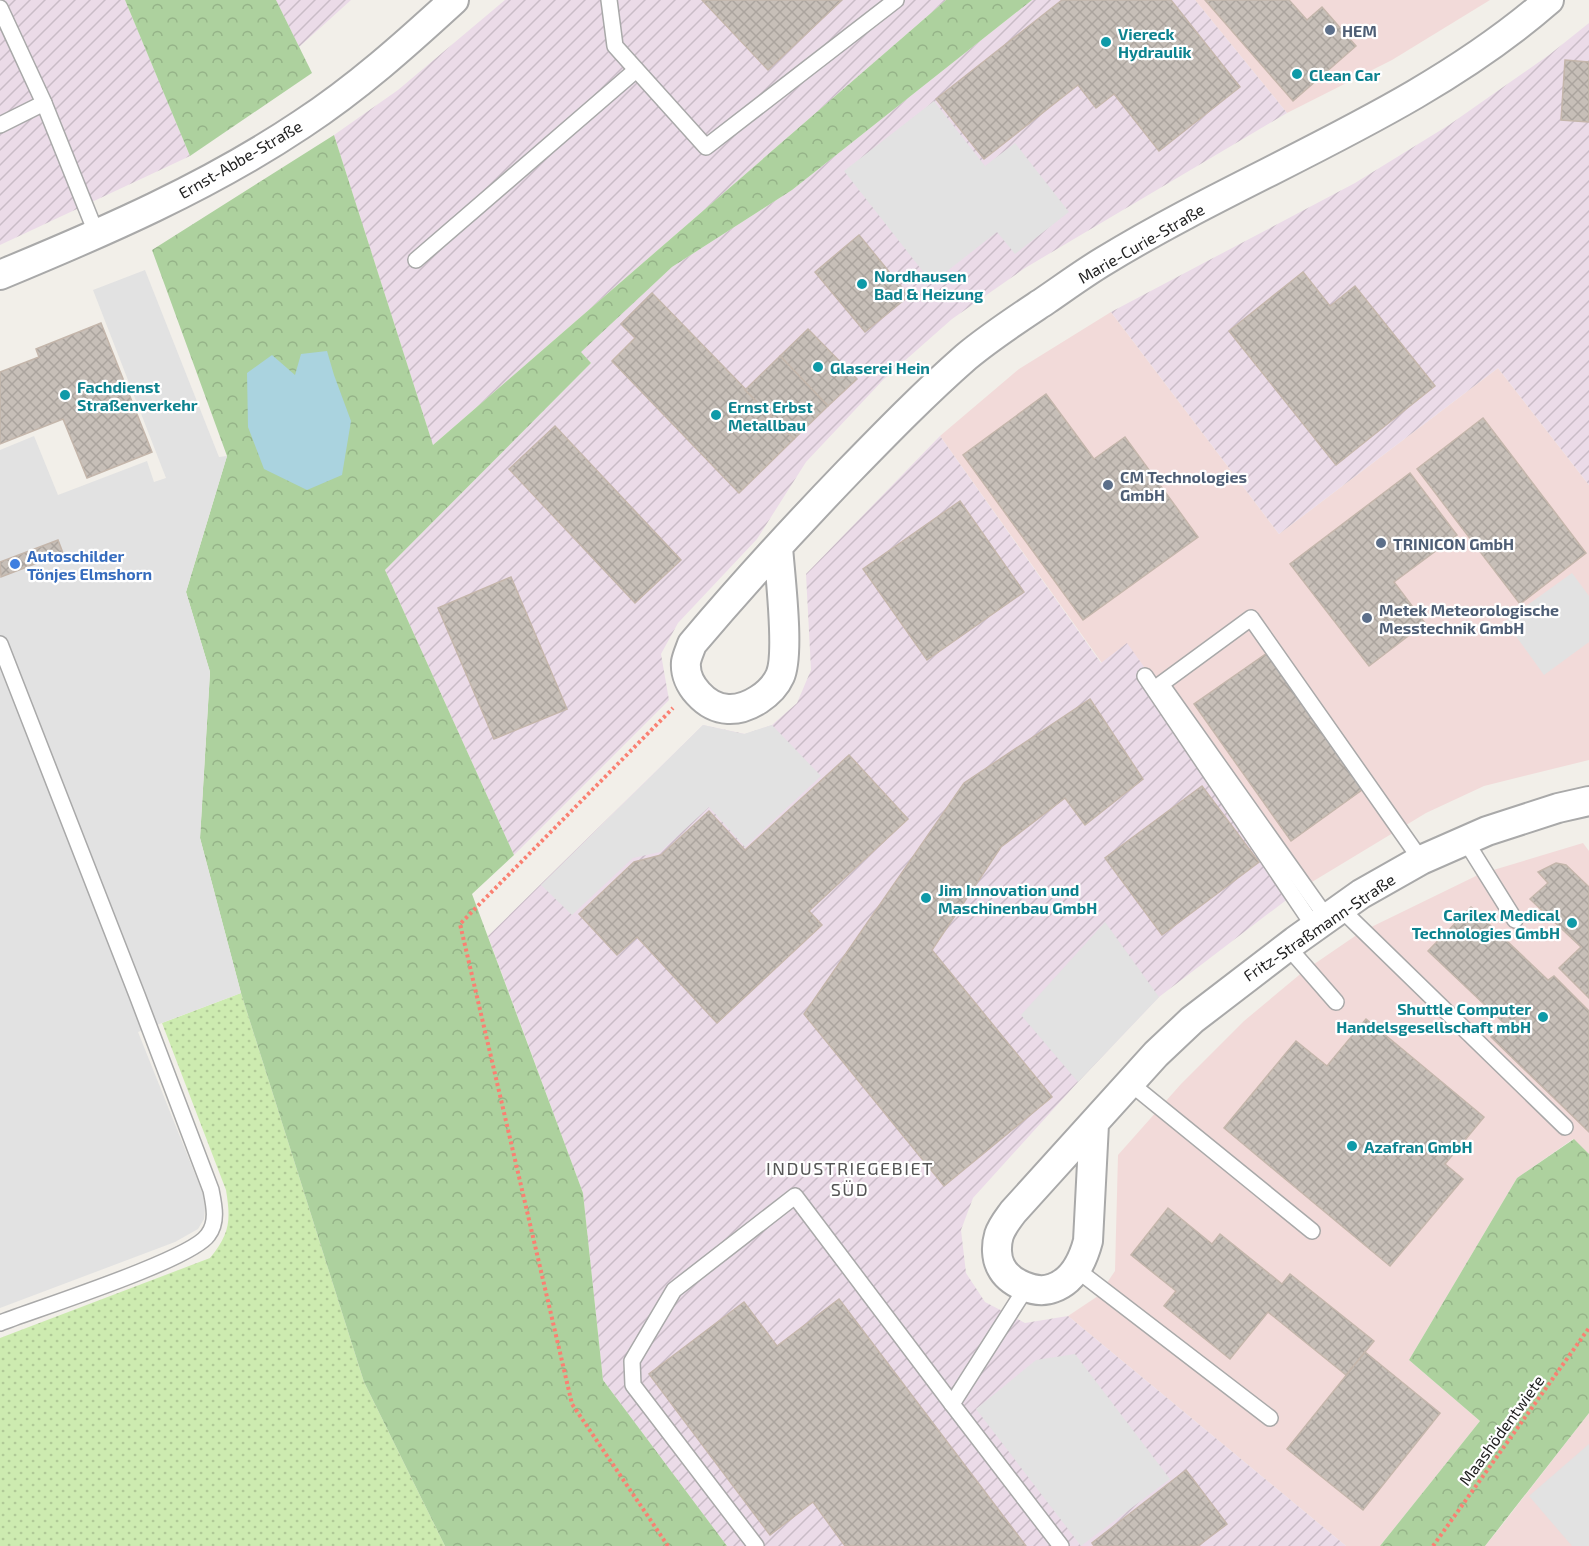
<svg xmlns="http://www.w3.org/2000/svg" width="1589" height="1546" font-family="'Exo 2',sans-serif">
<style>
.commercial{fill:#f2dad9}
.industrial{fill:url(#industrial-furrows)}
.grass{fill:url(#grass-dots)}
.forest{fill:url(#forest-crowns)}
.parking{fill:#e2e2e2}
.water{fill:#aad3df}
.building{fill:url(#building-cross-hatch);stroke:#c4b6ab;stroke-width:1.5}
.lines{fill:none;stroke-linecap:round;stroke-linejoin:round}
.lane-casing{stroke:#a9a9a9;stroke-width:18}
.street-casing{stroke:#a9a9a9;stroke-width:32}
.path{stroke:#fa8072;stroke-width:4;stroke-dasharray:3 3;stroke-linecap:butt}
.lane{stroke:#fff;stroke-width:15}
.street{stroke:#fff;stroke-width:28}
.service-dot{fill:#5c6f8a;stroke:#fff;stroke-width:2}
.culture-dot{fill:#0f9aa8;stroke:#fff;stroke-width:2}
.shop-dot{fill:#3f7fe0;stroke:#fff;stroke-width:2}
.labels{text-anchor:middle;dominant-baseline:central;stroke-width:4.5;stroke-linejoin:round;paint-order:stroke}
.service-label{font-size:16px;font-weight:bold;fill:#4e5e75;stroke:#fff;text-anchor:start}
.culture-label{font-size:16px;font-weight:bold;fill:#0d838f;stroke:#fff;text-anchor:start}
.street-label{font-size:16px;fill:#222;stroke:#fff}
.shop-label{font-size:16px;font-weight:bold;fill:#366cbe;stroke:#fff;text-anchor:start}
.neighbourhood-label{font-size:18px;letter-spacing:1.5px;fill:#555;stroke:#fff}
</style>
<defs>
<pattern id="industrial-furrows" width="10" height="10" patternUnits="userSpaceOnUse" patternTransform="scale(1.5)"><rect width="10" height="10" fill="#ebdbe8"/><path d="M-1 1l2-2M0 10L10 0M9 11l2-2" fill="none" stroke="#c9bcc7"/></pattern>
<pattern id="grass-dots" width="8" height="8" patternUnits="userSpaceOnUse" patternTransform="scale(1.5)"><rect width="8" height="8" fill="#cdebb0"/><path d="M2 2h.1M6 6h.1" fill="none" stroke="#b0c997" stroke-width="1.8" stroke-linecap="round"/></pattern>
<pattern id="forest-crowns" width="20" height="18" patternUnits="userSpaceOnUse" patternTransform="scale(1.5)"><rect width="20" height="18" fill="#add19e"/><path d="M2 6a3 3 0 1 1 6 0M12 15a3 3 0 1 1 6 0" fill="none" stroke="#95b388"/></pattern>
<pattern id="building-cross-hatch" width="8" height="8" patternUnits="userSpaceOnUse" patternTransform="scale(1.5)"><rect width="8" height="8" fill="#c7bfb8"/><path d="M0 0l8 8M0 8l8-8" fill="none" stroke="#aba49e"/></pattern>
</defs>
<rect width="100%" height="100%" fill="#f2efe9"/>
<g class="commercial">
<polygon points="1195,0 1490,0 1392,60 1287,113"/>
<polygon points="1111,312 1279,534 1498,368 1589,485 1589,760 1484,786 1426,813 1302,888 1127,644 1102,663 940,436 1019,369"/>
<polygon points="1583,843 1589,851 1589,1154 1573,1139 1517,1178 1409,1360 1480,1421 1380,1546 1346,1546 1068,1316 1098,1296 1115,1271 1118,1155 1181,1084 1244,1021 1304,971 1361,932 1480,874"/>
<polygon points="1589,1413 1589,1546 1485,1546 1502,1525"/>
</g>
<g class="industrial">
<polygon points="0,0 125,0 190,156 0,245"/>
<polygon points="276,0 351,0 299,47"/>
<polygon points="505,0 946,0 433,445 334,135 398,90"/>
<polygon points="1032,0 1195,0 1287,113 1025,268 952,319 884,379 806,462 757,539 678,623 661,654 669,700 514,855 385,570 591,363 580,352 672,267 792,190"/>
<polygon points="1589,23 1589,485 1498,368 1279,534 1111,312 1355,183 1449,125 1549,55"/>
<polygon points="940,436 1101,663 1127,643 1302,888 1159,997 1078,1082 973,1198 961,1230 966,1273 985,1302 1025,1323 1068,1316 1346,1546 727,1546 603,1380 583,1193 488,936 703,725 745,734 772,725 797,703 811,670 806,574"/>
</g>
<path class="grass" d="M241,993L364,1382L445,1546H0V1338L210,1258C230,1233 231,1221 226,1190L162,1023Z"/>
<g class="forest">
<polygon points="125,0 276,0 312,73 190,156"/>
<polygon points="946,0 1032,0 792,190 672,267 581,352 591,363 385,570 514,855 472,894 583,1193 603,1380 727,1546 445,1546 364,1382 241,993 200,838 210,672 186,592 227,456 152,250 334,135 433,445"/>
<polygon points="1574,1139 1589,1154 1589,1413 1485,1546 1380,1546 1480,1421 1409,1360 1517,1178"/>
</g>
<g class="parking">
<polygon points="934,101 985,166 1015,143 1069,212 1015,254 997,232 932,283 844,171"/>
<polygon points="145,270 219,457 227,456 186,592 210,672 200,838 241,993 138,1032 203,1194 205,1209 204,1219 198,1229 175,1242 0,1308 0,450 34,436 58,495 147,461 154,482 166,478 93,290"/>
<polygon points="1572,573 1589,596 1589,642 1544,675 1505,621"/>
<polygon points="703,725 744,734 772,725 821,776 745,847 709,807 660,852 633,858 572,915 541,885"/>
<polygon points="1105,922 1159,997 1078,1082 1021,1015"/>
<polygon points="1075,1354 1170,1479 1081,1546 976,1409 1036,1360"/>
<polygon points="1589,1444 1589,1546 1572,1546 1529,1496"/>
</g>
<polygon class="water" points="327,351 334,375 351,421 342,475 307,490 264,469 248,427 247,373 272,355 295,375 301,354"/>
<g class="building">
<polygon points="702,0 842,0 768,70"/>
<polygon points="1062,0 1171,0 1240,87 1159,151 1114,94 1096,108 1078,85 984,159 936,99"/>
<polygon points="1205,0 1289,0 1307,20 1322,7 1356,46 1293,101"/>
<polygon points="1565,60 1589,62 1589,122 1561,120"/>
<polygon points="859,235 909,296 865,332 815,272"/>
<polygon points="1303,272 1330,306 1355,286 1435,386 1336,465 1229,331"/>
<polygon points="652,293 794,439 739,493 612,361 635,338 621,324"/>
<polygon points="101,323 152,452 87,478 63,419 0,444 0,372 39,357 36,349"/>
<polygon points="808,329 857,379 828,406 780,356"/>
<polygon points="780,356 828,406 794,439 745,390"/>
<polygon points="1046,394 1094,459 1125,437 1198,537 1083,620 963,455"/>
<polygon points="1483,418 1586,553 1520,604 1417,469"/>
<polygon points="555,426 681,560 635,603 509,469"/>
<polygon points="1410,473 1457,535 1394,582 1425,623 1369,666 1290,564"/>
<polygon points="960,501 1024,592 927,660 863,569"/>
<polygon points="58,540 63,553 1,577 0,562"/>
<polygon points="511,577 567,709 494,739 438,608"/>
<polygon points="1270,651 1366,787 1291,841 1194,704"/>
<polygon points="1090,699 1143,779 1085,825 1065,798 1001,847 932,950 1052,1097 944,1186 804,1014 964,783"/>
<polygon points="849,755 908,819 809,911 822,925 717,1023 637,937 617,955 579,914 634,862 661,855 709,811 745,850"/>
<polygon points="1202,786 1259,862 1162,935 1105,858"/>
<polygon points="1556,863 1566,865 1589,887 1589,998 1559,968 1581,947 1530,899 1548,883 1538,872"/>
<polygon points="1471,907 1548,980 1554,976 1589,1011 1589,1132 1491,1037 1504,1023 1428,951"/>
<polygon points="1366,1019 1484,1117 1445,1164 1463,1179 1390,1266 1224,1128 1296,1041 1327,1066"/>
<polygon points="1168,1208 1212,1244 1220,1234 1282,1284 1290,1274 1374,1341 1346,1375 1268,1312 1230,1359 1164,1306 1176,1291 1131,1255"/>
<polygon points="839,1299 1026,1546 845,1546 813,1502 770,1535 649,1374 744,1302 777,1346"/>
<polygon points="1365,1352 1440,1413 1363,1510 1287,1449"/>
<polygon points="1186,1470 1227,1524 1198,1546 1094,1546 1092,1543"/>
</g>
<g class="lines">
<defs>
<g id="lane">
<polyline points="609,0 615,46 706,147 896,0"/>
<polyline points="0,8 44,103 97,235"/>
<polyline points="0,125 44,103"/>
<polyline points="416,260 636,70"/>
<path d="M0,644L137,995L211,1190C214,1205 218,1222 208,1235C191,1260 36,1309 0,1323"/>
<polyline points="1145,676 1315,928"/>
<polyline points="1465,840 1515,920"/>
<polyline points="1341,909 1565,1127"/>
<polyline points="1327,918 1161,684 1251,618 1421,860"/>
<polyline points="1288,947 1336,1002"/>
<polyline points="1130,1083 1312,1231"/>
<polyline points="1076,1269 1270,1418"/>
<polyline points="1026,1288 952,1404 1061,1546"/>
<polyline points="756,1546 633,1385 632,1361 674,1290 795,1196 952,1404"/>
</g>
<g id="street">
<path d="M0,275C104,232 208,187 302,124C357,88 406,44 454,0"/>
<path d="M778,547C780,575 790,654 780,676C772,694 748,710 728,709C706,708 684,684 686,662C687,656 690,650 692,644C742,585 795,527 849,471C887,432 925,393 966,357C991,336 1019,318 1046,300C1065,287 1084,273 1104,261C1251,171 1418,114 1549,0"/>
<path d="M1094,1124L1088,1241C1083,1260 1073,1281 1053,1288C1036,1295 1009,1283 1001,1267C996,1258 996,1245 999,1235C1002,1226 1008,1219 1013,1212L1156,1054L1192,1020L1295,941L1361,894L1421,860L1487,831L1558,808L1589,801"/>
</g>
</defs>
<use href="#lane" class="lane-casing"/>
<use href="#street" class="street-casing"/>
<g class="path">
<polyline points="668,1546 572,1404 460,924 673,708"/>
<polyline points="1433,1546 1589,1328"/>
</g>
<use href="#lane" class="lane"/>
<use href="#street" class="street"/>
</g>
<g class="service-dot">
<circle cx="1330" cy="30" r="6"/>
<circle cx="1108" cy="485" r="6"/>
<circle cx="1381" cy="543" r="6"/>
<circle cx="1367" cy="618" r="6"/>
</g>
<g class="culture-dot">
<circle cx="1106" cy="42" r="6"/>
<circle cx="1297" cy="74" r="6"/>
<circle cx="862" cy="284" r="6"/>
<circle cx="818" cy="367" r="6"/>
<circle cx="65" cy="395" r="6"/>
<circle cx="716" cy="415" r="6"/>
<circle cx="926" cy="898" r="6"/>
<circle cx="1572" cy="923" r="6"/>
<circle cx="1543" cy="1017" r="6"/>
<circle cx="1352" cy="1146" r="6"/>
</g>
<circle class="shop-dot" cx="15" cy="564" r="6"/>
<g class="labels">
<g class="service-label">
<text x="1342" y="30">HEM</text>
<text x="1120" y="476">CM Technologies<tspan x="1120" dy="18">GmbH</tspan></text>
<text x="1393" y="543">TRINICON GmbH</text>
<text x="1379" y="609">Metek Meteorologische<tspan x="1379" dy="18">Messtechnik GmbH</tspan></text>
</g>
<g class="culture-label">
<text x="1118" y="33">Viereck<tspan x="1118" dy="18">Hydraulik</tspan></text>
<text x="1309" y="74">Clean Car</text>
<text x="874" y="275">Nordhausen<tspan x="874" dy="18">Bad &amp; Heizung</tspan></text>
<text x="830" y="367">Glaserei Hein</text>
<text x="77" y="386">Fachdienst<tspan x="77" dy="18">Straßenverkehr</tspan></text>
<text x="728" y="406">Ernst Erbst<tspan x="728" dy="18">Metallbau</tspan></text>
<text x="938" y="889">Jim Innovation und<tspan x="938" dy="18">Maschinenbau GmbH</tspan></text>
<text x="1560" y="914" text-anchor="end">Carilex Medical<tspan x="1560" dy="18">Technologies GmbH</tspan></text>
<text x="1531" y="1008" text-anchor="end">Shuttle Computer<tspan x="1531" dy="18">Handelsgesellschaft mbH</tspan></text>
<text x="1364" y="1146">Azafran GmbH</text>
</g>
<g class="street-label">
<text transform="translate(240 159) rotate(-30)">Ernst-Abbe-Straße</text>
<text transform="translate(1141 243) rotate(-30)">Marie-Curie-Straße</text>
<text transform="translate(1319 927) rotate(-34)">Fritz-Straßmann-Straße</text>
<text transform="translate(1501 1430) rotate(-54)">Maashödentwiete</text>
</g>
<g class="shop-label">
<text x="27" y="555">Autoschilder<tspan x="27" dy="18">Tönjes Elmshorn</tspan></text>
</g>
<g class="neighbourhood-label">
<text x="850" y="1168">INDUSTRIEGEBIET<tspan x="850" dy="21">SÜD</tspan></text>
</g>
</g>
</svg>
